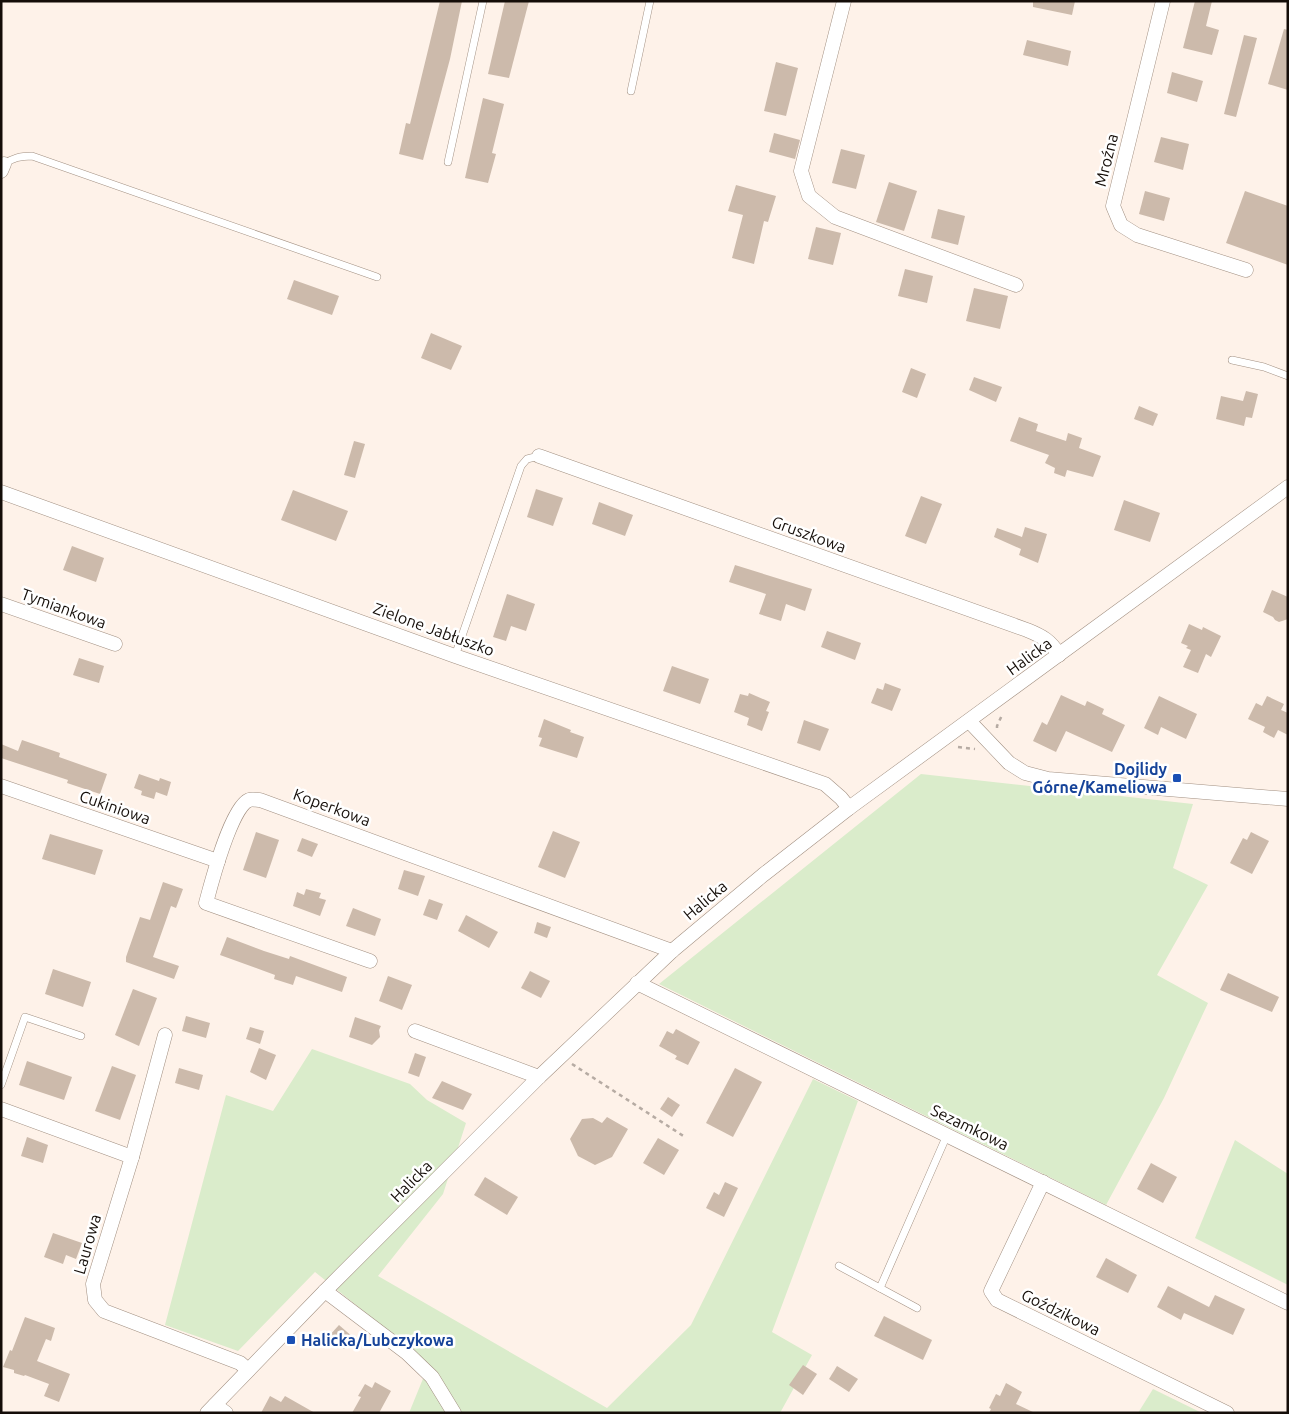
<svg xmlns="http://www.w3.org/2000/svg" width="1289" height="1414" font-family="Ubuntu,sans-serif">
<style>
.green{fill:#daeccb}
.building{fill:#ccbaab}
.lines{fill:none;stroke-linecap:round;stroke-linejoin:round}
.lane-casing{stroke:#a29082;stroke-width:8}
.street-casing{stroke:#a29082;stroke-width:15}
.path{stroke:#b6aba3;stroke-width:2.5;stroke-dasharray:4 4;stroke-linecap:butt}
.lane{stroke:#fff;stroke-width:7}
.street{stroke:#fff;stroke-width:14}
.transit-dot{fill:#1a4fb4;stroke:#fff;stroke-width:2}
.labels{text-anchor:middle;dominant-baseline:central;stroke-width:5;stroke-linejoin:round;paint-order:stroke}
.street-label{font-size:16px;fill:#140d08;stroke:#fff}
.transit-label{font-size:16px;font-weight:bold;fill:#164399;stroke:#fff;text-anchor:end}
</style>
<rect width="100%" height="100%" fill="#fef2e9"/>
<g class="green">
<polygon points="921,774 1193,804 1173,868 1208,885 1157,975 1208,1003 1164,1098 1106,1205 659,984"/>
<polygon points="312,1049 410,1084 427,1100 466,1123 443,1194 378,1276 607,1408 691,1325 813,1079 858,1101 772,1332 812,1355 780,1413 409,1413 429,1364 315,1272 238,1351 165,1325 226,1095 273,1111"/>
<polygon points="1235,1140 1288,1174 1288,1285 1195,1238"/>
<polygon points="1153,1389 1202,1413 1138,1413"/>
</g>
<g class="building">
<polygon points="440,1 462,1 450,59 423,160 399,154 406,123 410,124"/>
<polygon points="505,1 529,1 509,78 488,74"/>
<polygon points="1033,1 1075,1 1072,15 1033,7"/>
<polygon points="1195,1 1212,1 1206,26 1219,30 1212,55 1183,48"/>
<polygon points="1284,29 1288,30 1288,90 1268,84"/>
<polygon points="1244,35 1257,38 1236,117 1224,114"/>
<polygon points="1027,40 1071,51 1068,66 1023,55"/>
<polygon points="776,62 798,68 786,116 764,111"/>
<polygon points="1172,72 1203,81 1197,102 1167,93"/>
<polygon points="483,98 504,104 492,153 496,154 488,183 465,178"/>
<polygon points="774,133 800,140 795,159 769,152"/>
<polygon points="1161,137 1189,144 1183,170 1154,162"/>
<polygon points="841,149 865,155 856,189 832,183"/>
<polygon points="889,182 917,191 904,231 876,222"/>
<polygon points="736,185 776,196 768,222 764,221 754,264 732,258 743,215 728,211"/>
<polygon points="1145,191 1170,198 1164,221 1139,214"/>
<polygon points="1245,191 1288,206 1288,265 1226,243"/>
<polygon points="938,209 965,216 958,245 931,238"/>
<polygon points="816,227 841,233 833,265 808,259"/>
<polygon points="905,269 933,276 927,303 898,296"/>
<polygon points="294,280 339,296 332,315 287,299"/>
<polygon points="974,288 1008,296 1000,329 966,321"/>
<polygon points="431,333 462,346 451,370 421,358"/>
<polygon points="911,368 926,374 917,398 902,392"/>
<polygon points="974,377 1002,387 996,402 969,390"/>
<polygon points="1246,391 1258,394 1252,418 1246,417 1244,426 1216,419 1221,396 1243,401"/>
<polygon points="1139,406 1158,414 1153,426 1134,419"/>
<polygon points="1019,417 1038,424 1036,431 1066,441 1068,433 1082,438 1079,448 1101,456 1093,477 1067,470 1065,477 1054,473 1055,468 1045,463 1049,455 1010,441"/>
<polygon points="354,441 365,444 355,478 344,475"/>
<polygon points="536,489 563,498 553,526 527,517"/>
<polygon points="293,490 348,511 336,541 281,520"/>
<polygon points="921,496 942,504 926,544 905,536"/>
<polygon points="1124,500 1160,513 1150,542 1114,530"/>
<polygon points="599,502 633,515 625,536 592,524"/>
<polygon points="1025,527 1047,534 1038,563 1019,555 1021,549 994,537 997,528 1022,537"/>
<polygon points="72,546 104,558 96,582 63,570"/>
<polygon points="735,565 812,589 805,611 786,604 781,621 759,614 766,594 729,582"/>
<polygon points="1272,590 1288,597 1288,619 1279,622 1275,620 1273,617 1263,612"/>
<polygon points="507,594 535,604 526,631 511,626 506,641 493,637"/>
<polygon points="1189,624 1202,630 1203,627 1221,636 1211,657 1206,654 1198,673 1183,667 1191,650 1186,648 1188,646 1181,643"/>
<polygon points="827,631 861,643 855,660 821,647"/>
<polygon points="79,658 104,666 99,683 73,675"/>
<polygon points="672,666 709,679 700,704 663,691"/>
<polygon points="885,683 901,689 892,711 871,703 877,688 883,690"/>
<polygon points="749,693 770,702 766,711 769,712 762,731 747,725 749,718 734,712 740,694 748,696"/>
<polygon points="1061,695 1085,706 1087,701 1104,709 1102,714 1125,725 1112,752 1066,731 1056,752 1033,741 1042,722 1047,725"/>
<polygon points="1159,696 1197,714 1186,739 1161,727 1158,735 1144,728"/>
<polygon points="1267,696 1284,704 1281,710 1288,713 1288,735 1278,730 1274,738 1263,732 1265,727 1248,719 1256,703 1262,706"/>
<polygon points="544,719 571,730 570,732 584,737 577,758 539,746 542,738 538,737"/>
<polygon points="804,720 829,729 820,751 797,743"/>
<polygon points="22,740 60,753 59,757 107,774 100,794 67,783 68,780 1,758 1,744 18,751"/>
<polygon points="139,774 159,781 160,778 171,782 167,796 156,792 154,799 141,795 142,791 134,788"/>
<polygon points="553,831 580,842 565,878 538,867"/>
<polygon points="256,832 279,840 266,878 243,870"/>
<polygon points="1251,832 1269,841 1252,874 1230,863 1243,838 1247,840"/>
<polygon points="50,834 103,850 95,875 42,859"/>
<polygon points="302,838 318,844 312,857 297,851"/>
<polygon points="404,870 425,876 418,896 398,889"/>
<polygon points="163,882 183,889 176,908 171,906 153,957 179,966 174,979 126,962 126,957 140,917 150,920"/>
<polygon points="306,889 321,893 319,898 326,900 320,916 293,906 297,892 304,895"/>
<polygon points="429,899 443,904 437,920 423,915"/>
<polygon points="353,908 381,919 375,936 346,926"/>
<polygon points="466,915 498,932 489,948 458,931"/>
<polygon points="537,922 551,927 547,938 534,933"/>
<polygon points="227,937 264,951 289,959 290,956 347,977 342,992 296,976 293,985 274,979 275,975 220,955"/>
<polygon points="53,969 91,982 83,1007 45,994"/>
<polygon points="530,971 550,981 541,998 521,988"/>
<polygon points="1228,973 1279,997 1272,1012 1220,990"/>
<polygon points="388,976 412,985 402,1010 379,1001"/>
<polygon points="133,989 157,998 139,1046 115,1035"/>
<polygon points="186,1016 210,1023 206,1038 182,1031"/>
<polygon points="355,1017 381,1026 379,1030 380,1037 372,1045 349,1037"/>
<polygon points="250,1027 264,1031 260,1044 246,1039"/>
<polygon points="676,1029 700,1042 688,1065 675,1059 677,1056 659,1046 667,1031 673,1034"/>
<polygon points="259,1048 276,1055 266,1080 250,1072"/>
<polygon points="415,1053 426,1057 419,1077 408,1073"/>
<polygon points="27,1061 72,1077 64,1100 19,1085"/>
<polygon points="112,1066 136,1075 120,1120 95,1111"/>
<polygon points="179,1068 203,1075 199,1090 175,1083"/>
<polygon points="735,1068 762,1082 733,1137 706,1123"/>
<polygon points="442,1081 472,1094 463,1110 432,1098"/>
<polygon points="668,1097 680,1105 672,1117 660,1109"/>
<polygon points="607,1117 628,1129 612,1157 595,1165 578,1156 570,1139 582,1119 593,1118 602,1123"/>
<polygon points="27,1137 48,1145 43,1163 21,1156"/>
<polygon points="658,1138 679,1150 664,1175 643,1163"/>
<polygon points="1151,1163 1177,1177 1163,1203 1137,1189"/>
<polygon points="485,1177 518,1197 507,1215 474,1195"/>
<polygon points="725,1182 738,1188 724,1217 706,1208 714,1192 719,1195"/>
<polygon points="53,1233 82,1243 76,1259 66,1255 63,1264 44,1257"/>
<polygon points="1106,1258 1137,1275 1128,1293 1096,1277"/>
<polygon points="1168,1286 1209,1307 1215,1295 1245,1309 1233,1335 1184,1313 1181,1320 1157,1307"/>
<polygon points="884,1316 932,1340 923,1360 874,1336"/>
<polygon points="25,1317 55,1328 51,1341 46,1339 37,1361 70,1374 59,1402 44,1396 49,1384 25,1375 24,1376 14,1373 14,1370 3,1367 10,1350 12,1351"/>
<polygon points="339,1325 354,1338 344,1349 329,1336"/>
<polygon points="803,1365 817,1374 803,1395 789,1385"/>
<polygon points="837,1366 858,1379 849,1392 829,1379"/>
<polygon points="375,1382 391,1391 379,1413 352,1413 361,1397 358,1396 365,1384 372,1388"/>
<polygon points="1006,1383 1022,1392 1016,1404 1035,1413 989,1413 991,1409 989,1408 996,1394 1000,1396"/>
<polygon points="270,1396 281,1402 285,1396 315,1413 261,1413"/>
</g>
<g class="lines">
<defs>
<g id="lane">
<polyline points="631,91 650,1"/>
<polyline points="448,162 483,1"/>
<path d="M4,164C13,158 20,156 32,156L377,277"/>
<polyline points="1232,360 1264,367 1288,376"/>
<polyline points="455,656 521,466 527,459 539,456"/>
<polyline points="1,1085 25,1017 81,1036"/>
<polyline points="839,1266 917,1308"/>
<polyline points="880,1288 947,1135"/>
</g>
<g id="street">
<polyline points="844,1 801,171 809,196 835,217 1016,285"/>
<polyline points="1163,1 1113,206 1121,225 1137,235 1246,270"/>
<polyline points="1,171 4,164"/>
<path d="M539,456L1027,630C1042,636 1051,641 1059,655"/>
<polyline points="1,492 455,656 825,784 841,798 849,808"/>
<polyline points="1,604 115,644"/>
<polyline points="969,721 1009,763 1025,773 1048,779 1288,799"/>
<polyline points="1,786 218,861"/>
<path d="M370,961L206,903C211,884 231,807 249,800C252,799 257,800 260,800L672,951"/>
<polyline points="637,983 1288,1303"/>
<polyline points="415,1031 539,1077"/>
<polyline points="165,1035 132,1157 93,1284 95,1300 104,1311 240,1363 248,1370"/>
<polyline points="1,1109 132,1157"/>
<polyline points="1043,1182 991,1291 997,1300 1227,1413"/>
<polyline points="325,1291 407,1353 432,1377 454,1413"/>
<polyline points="215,1405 226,1413"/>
<polyline points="207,1413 325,1291 539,1077 672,951 763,875 849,808 1288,487"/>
</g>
</defs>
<use href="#lane" class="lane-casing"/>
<use href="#street" class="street-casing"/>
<g class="path">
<polyline points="997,728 997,726 1002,715"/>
<polyline points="958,747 975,749"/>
<polyline points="572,1064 685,1137"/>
</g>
<use href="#lane" class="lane"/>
<use href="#street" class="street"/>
</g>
<g class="transit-dot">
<rect x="1172" y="773" width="10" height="10" rx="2.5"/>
<rect x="286" y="1335" width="10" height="10" rx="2.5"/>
</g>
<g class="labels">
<g class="street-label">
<text transform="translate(1106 160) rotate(-76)">Mroźna</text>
<text transform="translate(809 534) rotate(20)">Gruszkowa</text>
<text transform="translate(64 608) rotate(20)">Tymiankowa</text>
<text transform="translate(434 629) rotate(20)">Zielone Jabłuszko</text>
<text transform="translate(1029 656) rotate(-36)">Halicka</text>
<text transform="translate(115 807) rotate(19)">Cukiniowa</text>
<text transform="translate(332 807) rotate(20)">Koperkowa</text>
<text transform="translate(705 900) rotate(-40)">Halicka</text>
<text transform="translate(970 1127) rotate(26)">Sezamkowa</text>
<text transform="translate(411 1181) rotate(-45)">Halicka</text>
<text transform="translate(87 1244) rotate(-74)">Laurowa</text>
<text transform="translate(1061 1312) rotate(26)">Goździkowa</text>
</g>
<g class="transit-label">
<text x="1167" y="769">Dojlidy<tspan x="1167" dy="18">Górne/Kameliowa</tspan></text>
<text x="301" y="1340" text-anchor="start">Halicka/Lubczykowa</text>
</g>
</g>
<rect width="1289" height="1414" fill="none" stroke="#140d08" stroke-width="5"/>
</svg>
